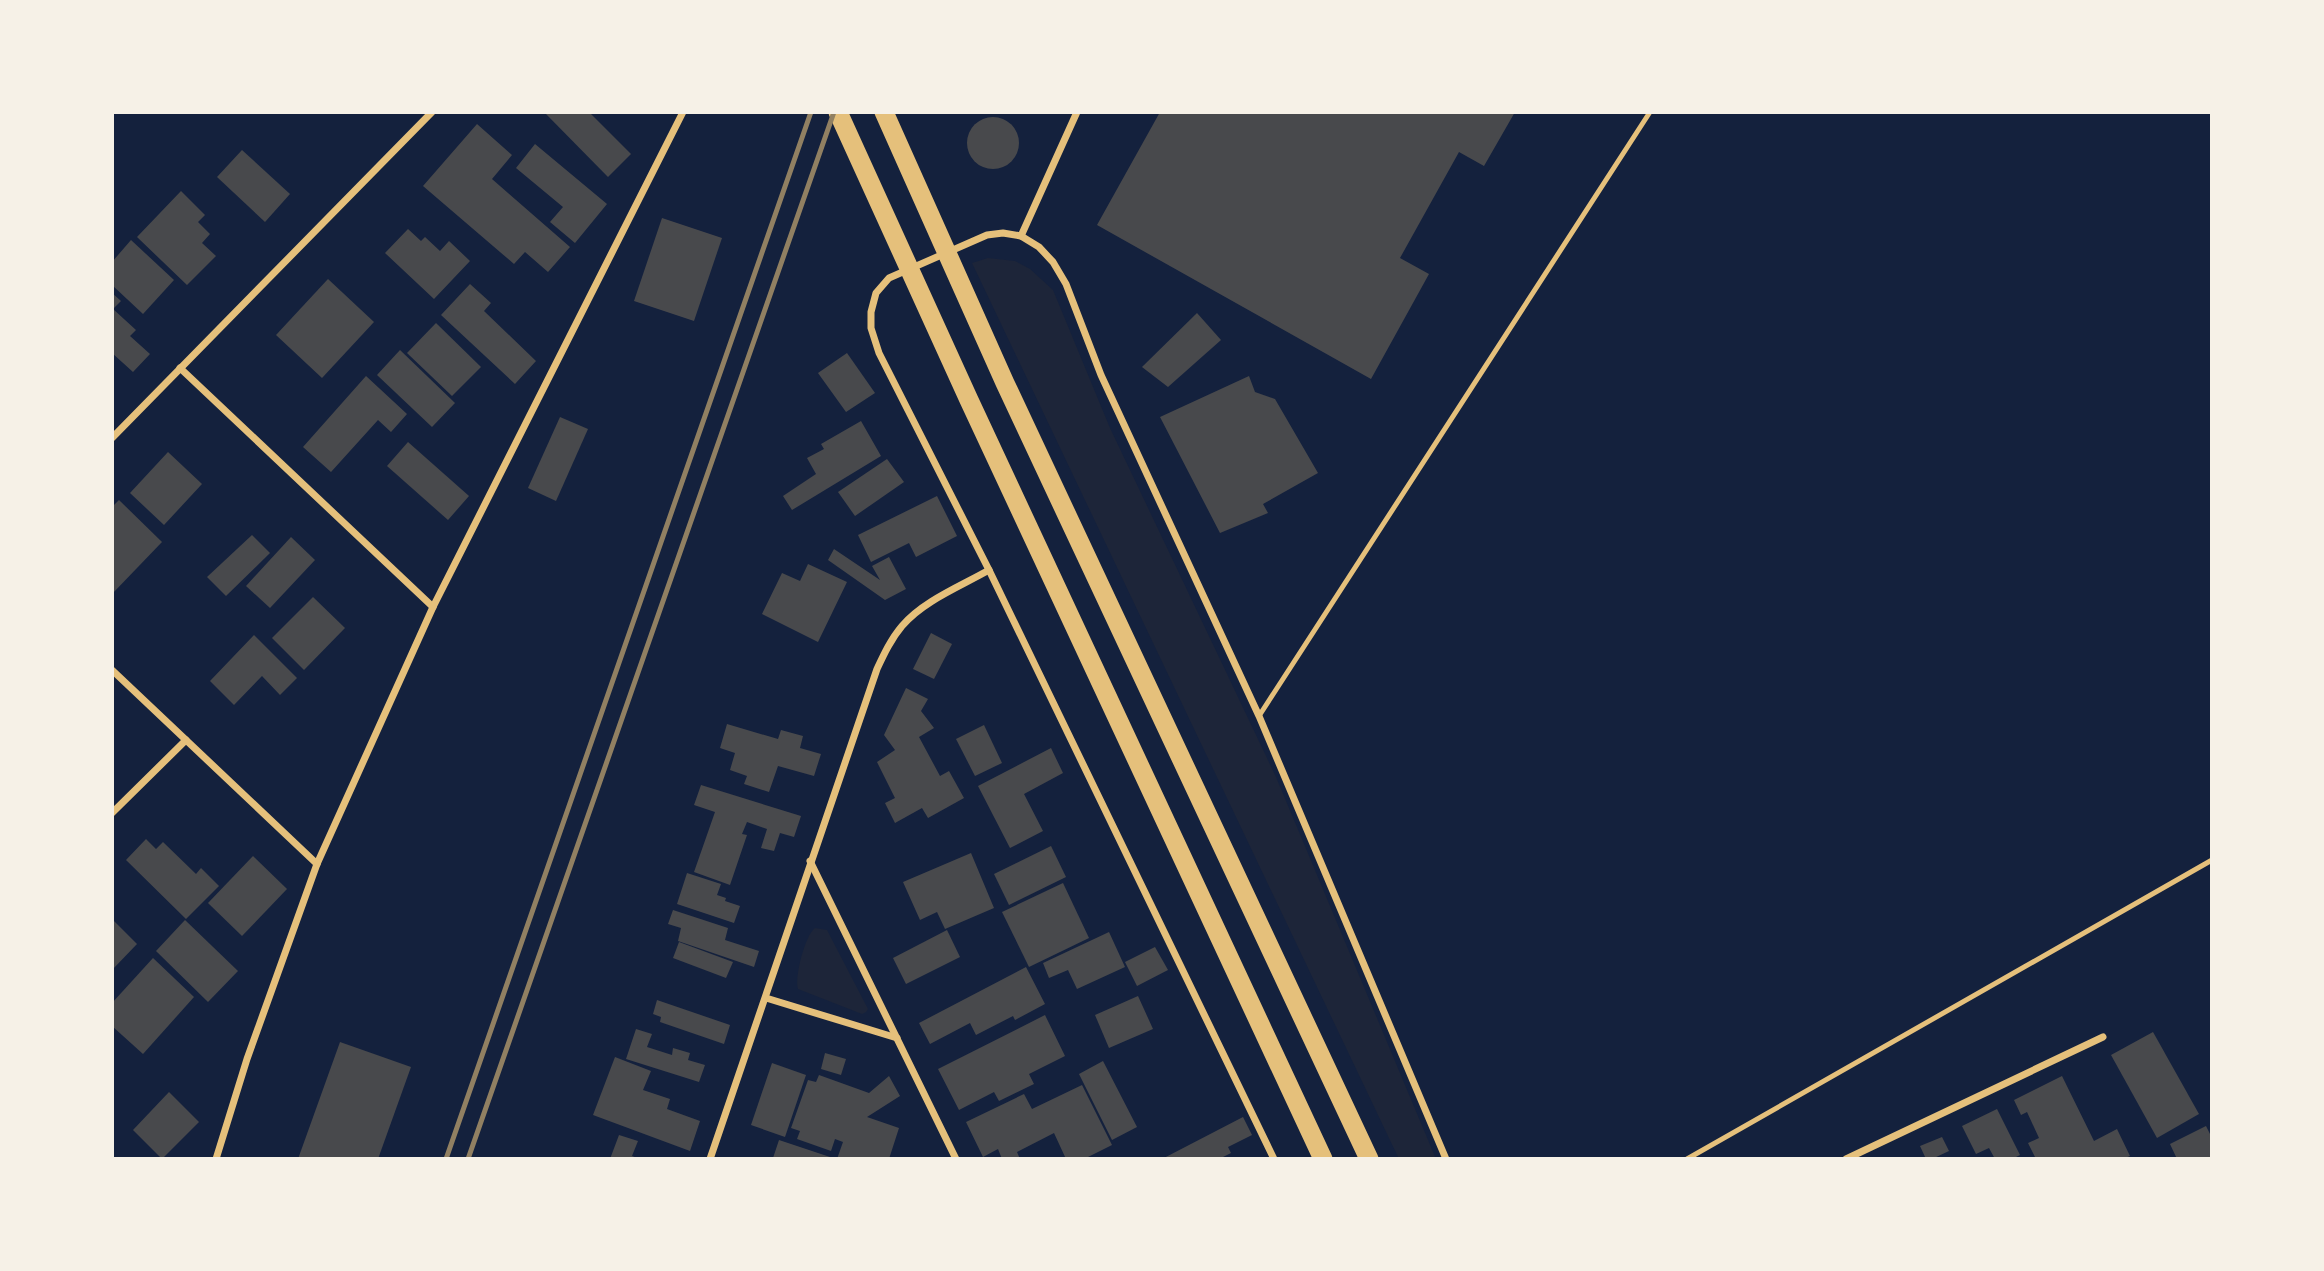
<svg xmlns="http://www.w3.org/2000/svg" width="2324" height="1271" font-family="Montserrat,sans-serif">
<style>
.green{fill:#1d2539}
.building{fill:#48494c}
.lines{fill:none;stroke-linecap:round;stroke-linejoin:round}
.service{stroke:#e5c07b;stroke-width:5}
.minor{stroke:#e5c07b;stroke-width:7}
.trunk{stroke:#e5c07b;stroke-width:19}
.rail{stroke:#918062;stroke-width:5}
</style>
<rect width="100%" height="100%" fill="#14213d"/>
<g class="green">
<polygon points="988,258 1015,261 1030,269 1053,290 1110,428 1276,777 1436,1159 1399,1159 972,263"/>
<path d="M815,928L827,930L868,1009L866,1012L862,1014L798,989C794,978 805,935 815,928Z"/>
</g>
<g class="building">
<polygon points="544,112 589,112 631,154 608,177"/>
<polygon points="1160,112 1515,112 1484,166 1459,152 1400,258 1429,274 1371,379 1097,225"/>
<circle cx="993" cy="143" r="26"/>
<polygon points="477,124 512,155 492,179 570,247 548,272 525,252 514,264 423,186"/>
<polygon points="535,144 607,204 575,243 550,222 563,207 516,168"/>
<polygon points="242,150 290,194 265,222 217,177"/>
<polygon points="181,191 205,215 198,222 210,234 202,243 216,256 187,285 137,237"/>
<polygon points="662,218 722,238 694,321 634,301"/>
<polygon points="408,229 421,241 425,237 440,251 449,241 470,261 434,299 385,253"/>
<polygon points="131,240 174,280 143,314 112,285 112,262"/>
<polygon points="328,279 374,322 322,378 276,335"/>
<polygon points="470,284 491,303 484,311 536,361 515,384 441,315"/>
<polygon points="112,293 121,301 113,309 136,330 130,336 150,354 133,372 112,353"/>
<polygon points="1197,313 1221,340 1168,387 1142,367"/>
<polygon points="436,323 481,367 452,396 407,353"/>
<polygon points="400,350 455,403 432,427 377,375"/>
<polygon points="847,353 875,393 846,412 818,373"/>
<polygon points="366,376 407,414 391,432 378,420 331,472 303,447"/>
<polygon points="1249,376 1255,392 1275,399 1318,473 1263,504 1268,513 1220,533 1160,417"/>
<polygon points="560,417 588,429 556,501 528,488"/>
<polygon points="861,421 881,456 792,510 783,496 816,474 807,458 824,449 821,444"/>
<polygon points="408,442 469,496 448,520 387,466"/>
<polygon points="168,452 202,484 164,525 130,493"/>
<polygon points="887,459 904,482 855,516 838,492"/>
<polygon points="937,496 957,536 916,557 909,543 871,562 858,535"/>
<polygon points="119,500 162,542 112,594 112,507"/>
<polygon points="252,535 270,553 226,596 207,577"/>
<polygon points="291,537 315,560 270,608 246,586"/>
<polygon points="834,549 880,580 872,566 889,557 906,589 885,600 828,560"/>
<polygon points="808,564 847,582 818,642 762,614 782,573 800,581"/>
<polygon points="313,597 345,628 304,670 272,638"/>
<polygon points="931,633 952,644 934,679 913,669"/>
<polygon points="254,635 297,678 280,695 262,676 234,705 210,681"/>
<polygon points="906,688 928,699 921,711 934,728 919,737 940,776 949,771 964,798 928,818 922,808 895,823 885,803 895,798 877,762 895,750 884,735"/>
<polygon points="727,724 778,739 781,730 803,736 800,748 821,754 814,776 778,766 769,792 744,784 747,776 730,770 735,753 720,748"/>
<polygon points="984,725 1002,763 975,776 956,739"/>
<polygon points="1051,748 1063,773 1024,794 1043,831 1010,848 978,786"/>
<polygon points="701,785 801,816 794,837 780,833 774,851 761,848 767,829 747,822 742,834 747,835 730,885 694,872 715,812 694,805"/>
<polygon points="146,839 156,849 163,842 196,874 201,868 219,886 186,919 126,860"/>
<polygon points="1051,846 1066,877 1009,905 994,874"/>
<polygon points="971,853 994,908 945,929 937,912 920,920 903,882"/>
<polygon points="253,856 287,889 242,936 208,903"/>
<polygon points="687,873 721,884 717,895 726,898 725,901 740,906 734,923 677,904"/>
<polygon points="1063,883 1089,938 1029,967 1002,912"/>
<polygon points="673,910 728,928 725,940 759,951 754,967 678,941 681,928 668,924"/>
<polygon points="112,919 137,944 112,970"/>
<polygon points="185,920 238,971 208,1002 156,951"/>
<polygon points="947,930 960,957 906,984 893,958"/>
<polygon points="1109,932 1125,967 1077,989 1068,970 1049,978 1043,963"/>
<polygon points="679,942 733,962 726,978 673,958"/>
<polygon points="1155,947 1168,970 1137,986 1125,962"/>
<polygon points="153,958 194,997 143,1054 112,1026 112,1003"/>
<polygon points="1026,967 1045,1004 1015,1020 1013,1016 976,1035 970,1023 930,1044 919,1023"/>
<polygon points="1138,996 1153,1029 1109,1048 1095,1015"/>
<polygon points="657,1000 730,1025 724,1044 660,1022 661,1017 653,1014"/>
<polygon points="1045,1015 1065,1056 1029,1074 1034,1084 999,1101 994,1092 959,1110 938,1069"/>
<polygon points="636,1029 652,1034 647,1047 672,1055 673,1048 690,1053 688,1060 705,1065 699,1082 626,1059"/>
<polygon points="2153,1032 2199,1114 2157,1138 2111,1055"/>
<polygon points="340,1042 411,1067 378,1159 298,1159"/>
<polygon points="825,1053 846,1059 841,1075 821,1069"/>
<polygon points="615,1057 651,1071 643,1090 670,1099 667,1109 700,1121 690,1151 593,1115"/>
<polygon points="1103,1061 1137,1127 1112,1140 1079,1074"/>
<polygon points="772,1063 806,1075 785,1137 751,1125"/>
<polygon points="819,1075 869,1093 889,1076 900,1096 867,1117 899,1128 889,1159 837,1159 843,1142 835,1139 831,1151 797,1139 800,1131 791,1128 808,1080 816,1082"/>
<polygon points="2062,1076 2094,1141 2117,1129 2130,1156 2123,1159 2036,1159 2028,1143 2039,1138 2027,1112 2021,1115 2014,1100"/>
<polygon points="1082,1085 1112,1145 1084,1159 1066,1159 1054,1133 1017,1152 1020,1159 1002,1159 998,1149 983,1157 966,1122 1024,1094 1032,1109"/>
<polygon points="169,1092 199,1122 162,1159 133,1130"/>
<polygon points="1997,1109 2020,1155 2012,1159 1995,1159 1989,1148 1976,1154 1962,1126"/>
<polygon points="1243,1117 1252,1135 1228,1147 1231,1153 1219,1159 1162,1159"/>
<polygon points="2206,1126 2212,1138 2212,1159 2177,1159 2170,1144"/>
<polygon points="619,1135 638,1141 632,1156 640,1159 610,1159"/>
<polygon points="1942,1137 1949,1151 1932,1159 1926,1159 1920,1146"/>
<polygon points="779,1140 830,1157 829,1159 773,1158"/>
</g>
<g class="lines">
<g class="service">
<polyline points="1259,716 1650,112"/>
<polyline points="1687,1159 2212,860"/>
</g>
<g class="minor">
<polyline points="1021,236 1077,112"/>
<polyline points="180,368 433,607"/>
<polyline points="112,438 432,112"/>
<polyline points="112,670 317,864"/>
<polyline points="112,813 186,740"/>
<polyline points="810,861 956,1159"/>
<polyline points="766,998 897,1038"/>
<polyline points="216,1159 247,1059 317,864 433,607 683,112"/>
<path d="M710,1159C767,996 820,832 877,669C884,654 891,639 902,626C923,601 961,586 989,570"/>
<polyline points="1274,1159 989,570 879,353 871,328 871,312 876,293 889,278 987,235 1003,233 1021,236 1039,247 1053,262 1066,284 1101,375 1259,716 1446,1159"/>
<polyline points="1846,1159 2103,1037"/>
</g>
<g class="trunk">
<polyline points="838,112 969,400 1323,1159"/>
<polyline points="884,112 1005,383 1369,1159"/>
</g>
<g class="rail">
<polyline points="446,1159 811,112"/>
<polyline points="468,1159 834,112"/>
</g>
</g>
<rect width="2324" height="1271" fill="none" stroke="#f6f1e7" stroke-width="228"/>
</svg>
